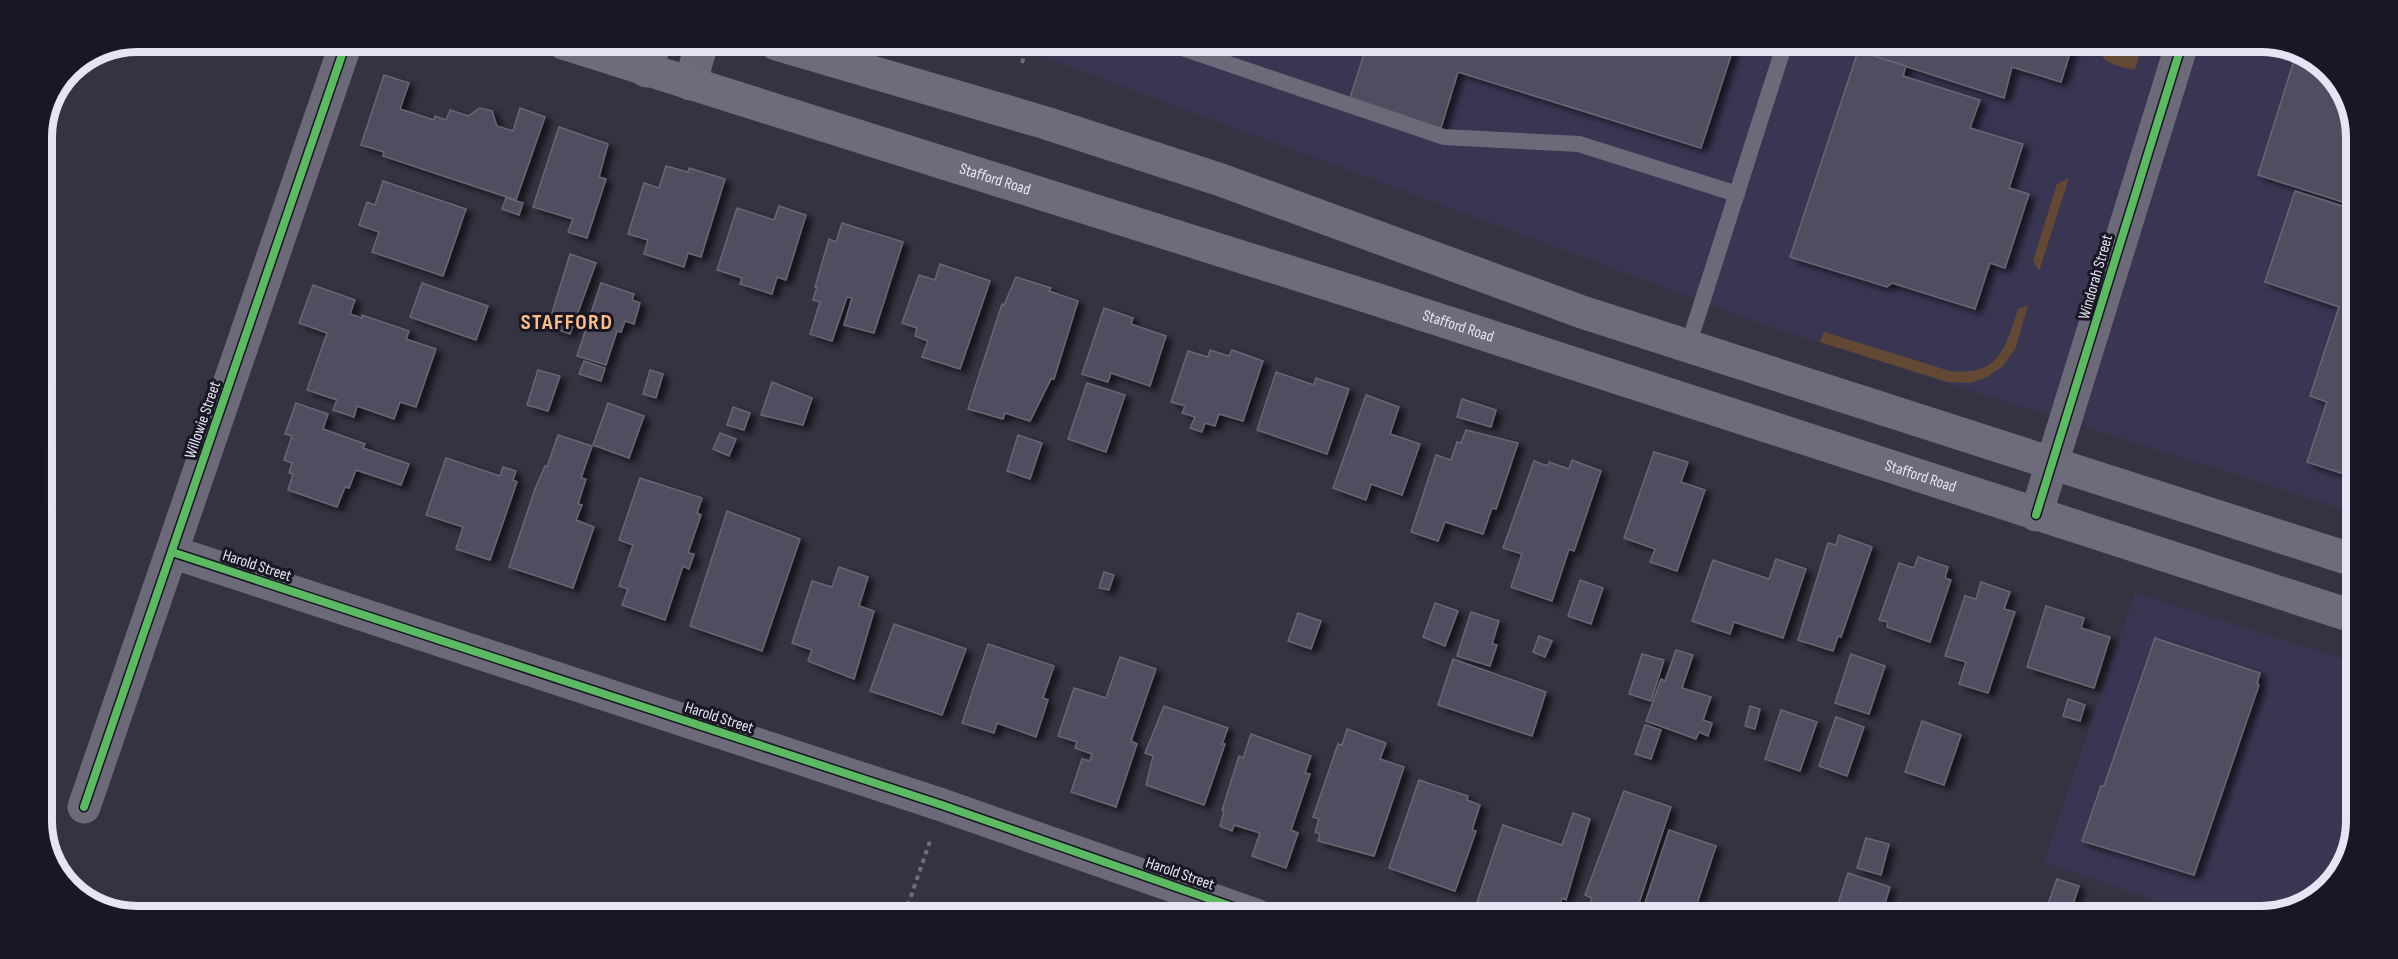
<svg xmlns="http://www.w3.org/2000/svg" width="2398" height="959" font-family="'Sofia Sans Condensed',sans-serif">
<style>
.built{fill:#393653}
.green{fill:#634833}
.building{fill:#4f4d5e;stroke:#686672;stroke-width:1.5;filter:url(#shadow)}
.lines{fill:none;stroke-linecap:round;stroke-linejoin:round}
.path{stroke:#706e7b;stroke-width:4;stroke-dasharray:4.5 4.5;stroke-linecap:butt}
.service{stroke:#6c6a79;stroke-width:16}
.minor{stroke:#6c6a79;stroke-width:33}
.trunk{stroke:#6e6c7c;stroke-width:33}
.cycleway-casing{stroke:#181723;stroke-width:11}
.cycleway{stroke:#5cba63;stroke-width:8}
.labels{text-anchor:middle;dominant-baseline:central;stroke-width:6;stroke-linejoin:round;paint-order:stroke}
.street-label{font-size:16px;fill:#e5e4f5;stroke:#181723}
.district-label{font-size:22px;font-weight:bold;letter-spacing:1.5px;fill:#fdbe89;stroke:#181723}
.rim{fill:none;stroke:#e5e4f5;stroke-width:8}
</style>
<defs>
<filter id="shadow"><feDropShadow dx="6" dy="4" stdDeviation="3" flood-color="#0009"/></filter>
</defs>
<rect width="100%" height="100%" fill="#353341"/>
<g class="built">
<polygon points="1009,44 2291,47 2336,79 2356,131 2353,512 1768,326"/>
<polygon points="2135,593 2352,662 2351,852 2318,897 2260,917 2204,917 2044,862"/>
</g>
<g class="green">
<path d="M2098,47H2142L2135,70C2118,66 2103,65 2098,47Z"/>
<polygon points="2069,178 2039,271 2033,261 2057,184"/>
<path d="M2028,305L2016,347L2003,366L1987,377L1970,383L1947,382L1820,342L1824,332L1950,371C1999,376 2005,349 2018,309Z"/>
</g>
<g class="building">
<polygon points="1367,45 1734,46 1701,148 1458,72 1440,131 1349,101"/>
<polygon points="1859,46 2072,47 2061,82 2012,67 2004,98 1858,51"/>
<polygon points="1858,51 1906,66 1903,76 1980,100 1970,128 2023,144 2009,188 2029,194 2005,268 1990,263 1975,309 1892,283 1887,287 1790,257"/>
<polygon points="2297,51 2336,79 2356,131 2355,206 2258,175"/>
<polygon points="384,75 409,83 400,109 434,120 435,116 446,120 450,110 468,116 480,108 492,111 497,126 513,131 520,108 545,117 516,200 383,156 384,152 361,145"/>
<polygon points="559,127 608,144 599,177 606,179 587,238 568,232 573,219 533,207"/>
<polygon points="666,166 688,172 689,168 725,179 701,257 688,253 684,267 644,254 648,240 628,234 644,183 659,188"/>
<polygon points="383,181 466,209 443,276 372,252 379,232 359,225 367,202 375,205"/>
<polygon points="2295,191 2355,210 2353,477 2307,462 2327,402 2310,396 2339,307 2265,282"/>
<polygon points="506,198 523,203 519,215 502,209"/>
<polygon points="779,206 806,215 786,280 777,277 772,294 740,284 742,278 717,270 737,208 774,220"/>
<polygon points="842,223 903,242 874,333 844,325 852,298 847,297 832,341 810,334 820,302 813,300 817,287 815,287 829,239 836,242"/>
<polygon points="570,254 596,263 570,334 548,326"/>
<polygon points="940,264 990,281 960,369 922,357 928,341 915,336 917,328 902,323 919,275 935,280"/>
<polygon points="1016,277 1051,288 1049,291 1078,301 1054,379 1051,379 1030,421 1005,413 1003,419 968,409 1002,304 1004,305"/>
<polygon points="422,283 488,306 476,340 410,317"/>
<polygon points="601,283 634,294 632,300 640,303 634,324 625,321 621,332 617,331 606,365 577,356"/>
<polygon points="313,285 355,300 350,314 362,318 362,315 409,331 406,339 436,349 416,407 400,402 394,419 357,406 354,417 333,410 337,400 307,390 327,333 299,323"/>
<polygon points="1104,308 1133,318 1131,324 1166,336 1150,386 1111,373 1108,382 1082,374"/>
<polygon points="1210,350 1229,356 1232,350 1263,361 1243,421 1219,414 1215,426 1205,423 1202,432 1190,428 1195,417 1182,413 1185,406 1171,402 1188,351 1208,357"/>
<polygon points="584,361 605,368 601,381 579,374"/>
<polygon points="538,370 560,376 548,411 527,405"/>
<polygon points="650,370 663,374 656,398 643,394"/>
<polygon points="1276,372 1314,385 1316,378 1349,389 1327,454 1257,430"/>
<polygon points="772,382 812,398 803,425 761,415"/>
<polygon points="1087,383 1125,395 1106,452 1068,439"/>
<polygon points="1366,395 1399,407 1390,434 1420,444 1402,495 1371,484 1366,500 1333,488"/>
<polygon points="1462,399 1496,410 1491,427 1457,417"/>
<polygon points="296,403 328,414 323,429 365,444 363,448 409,464 401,485 356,470 349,488 345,487 337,507 288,490 293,474 289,473 292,463 284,460 292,436 285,434"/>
<polygon points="608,403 644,416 629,458 593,445"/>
<polygon points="733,407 750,413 744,430 727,425"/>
<polygon points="1466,430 1518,443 1496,509 1492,508 1483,534 1445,522 1438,541 1411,532 1436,455 1451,460 1457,442 1461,443"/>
<polygon points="720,433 736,439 729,456 713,449"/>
<polygon points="558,435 592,446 581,478 586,479 578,504 582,505 576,520 594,527 573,588 509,567 535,489 545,466 547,467"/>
<polygon points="1018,435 1042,443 1030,479 1007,471"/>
<polygon points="1654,452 1688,462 1681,482 1705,490 1677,571 1650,562 1655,549 1624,538"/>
<polygon points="446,458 500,476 503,467 516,471 513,480 517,482 490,560 456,549 463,527 426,515"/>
<polygon points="1572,460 1601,471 1574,551 1569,549 1552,601 1511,587 1522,554 1503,548 1534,461 1548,466 1549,462 1569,469"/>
<polygon points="640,478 702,498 697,513 701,515 688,553 694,554 689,569 683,566 665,620 622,605 628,589 619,586 633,545 619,540"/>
<polygon points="727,511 800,539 762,651 690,626"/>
<polygon points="1839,535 1872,547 1841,637 1838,636 1833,651 1798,640 1828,543 1836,545"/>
<polygon points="1918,557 1948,567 1945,578 1951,580 1930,642 1887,627 1888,622 1879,620 1899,563 1914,568"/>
<polygon points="1776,559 1806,569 1783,638 1734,622 1730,634 1692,621 1713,560 1769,579"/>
<polygon points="839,567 868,577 859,606 874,611 854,679 808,661 812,650 792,643 812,581 832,587"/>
<polygon points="1104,572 1114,575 1109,590 1099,588"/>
<polygon points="1580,580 1603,588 1591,624 1568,616"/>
<polygon points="1981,582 2010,592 2004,609 2015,612 1988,693 1959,684 1966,662 1945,656 1965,596 1976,599"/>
<polygon points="1435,603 1458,611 1445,646 1423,637"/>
<polygon points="2046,606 2084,618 2081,628 2110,637 2094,688 2027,667"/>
<polygon points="1471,612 1499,621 1492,644 1497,645 1490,666 1457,656"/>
<polygon points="1298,613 1321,621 1311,649 1288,641"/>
<polygon points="894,624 966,649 942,715 870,691"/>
<polygon points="1539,636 1552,641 1545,657 1533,652"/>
<polygon points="2155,638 2260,673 2257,684 2259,685 2194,875 2082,841 2101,786 2104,786"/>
<polygon points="988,644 1054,666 1043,698 1048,700 1036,737 997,723 994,733 962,723"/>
<polygon points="1676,650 1693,655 1682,688 1711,697 1703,720 1712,723 1708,736 1699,732 1696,739 1646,721 1661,679 1665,681"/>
<polygon points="1642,654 1664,660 1651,701 1629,694"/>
<polygon points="1851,654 1885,666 1869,714 1835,703"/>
<polygon points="1120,657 1156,669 1131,741 1137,744 1116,807 1071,792 1082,759 1090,761 1092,754 1075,748 1077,742 1058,736 1074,688 1106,698"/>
<polygon points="1453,659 1546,692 1532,736 1438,705"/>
<polygon points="2068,699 2085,705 2080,721 2063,716"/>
<polygon points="1164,706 1228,728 1222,744 1225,744 1204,805 1146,785 1153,756 1145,753"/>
<polygon points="1750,706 1760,709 1755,729 1745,726"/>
<polygon points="1781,710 1817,722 1800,771 1765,759"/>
<polygon points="1836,717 1864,727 1847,776 1819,766"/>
<polygon points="1922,721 1961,735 1944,785 1905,772"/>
<polygon points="1645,725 1661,730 1651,759 1635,754"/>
<polygon points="1347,729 1386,743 1380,759 1404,767 1374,856 1318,841 1320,834 1315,832 1319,819 1313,817 1338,744 1342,745"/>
<polygon points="1251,734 1311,756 1305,773 1310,774 1291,830 1298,833 1286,868 1252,856 1260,833 1234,825 1232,831 1220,826 1224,811 1222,810 1239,756 1243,758"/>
<polygon points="1419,780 1468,796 1467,800 1480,805 1472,830 1476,831 1455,891 1389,868"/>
<polygon points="1624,791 1671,807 1635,915 1619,915 1589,905 1592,898 1585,895"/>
<polygon points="1573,813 1590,819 1566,900 1562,898 1557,915 1516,915 1477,902 1503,825 1562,845"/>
<polygon points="1669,830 1716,846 1693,916 1637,915 1641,915"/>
<polygon points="1866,838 1889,844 1881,875 1857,868"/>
<polygon points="1848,873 1890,887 1881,916 1844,916 1835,913"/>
<polygon points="2057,879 2079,886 2069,917 2044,915"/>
</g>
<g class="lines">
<g class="path">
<polyline points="1022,63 1028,44"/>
<polyline points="905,914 930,841"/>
</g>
<g class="service">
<polyline points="1173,45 1444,137 1579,144 1737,194"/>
<polyline points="1688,346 1784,46"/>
</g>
<g class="minor">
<polyline points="646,71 655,43"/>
<polyline points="690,84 702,43"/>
<polyline points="2036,515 2181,47"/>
<polyline points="172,552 942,805 1256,915"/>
<polyline points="84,807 346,43"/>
</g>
<g class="trunk">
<path id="s1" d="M563,43L1369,297L2352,616"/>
<polyline points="776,44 1046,123 1221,180 1582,312 2353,560"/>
</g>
<defs>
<g id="cycleway">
<polyline points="2036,515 2181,47"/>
<polyline points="172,552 942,805 1256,915"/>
<polyline points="84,807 346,43"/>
</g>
</defs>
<use href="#cycleway" class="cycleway-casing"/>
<use href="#cycleway" class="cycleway"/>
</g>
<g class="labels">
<g class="street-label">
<text stroke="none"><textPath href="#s1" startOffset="453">Stafford Road</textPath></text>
<text transform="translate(2096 277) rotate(-74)">Windorah Street</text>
<text stroke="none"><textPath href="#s1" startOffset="939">Stafford Road</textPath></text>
<text transform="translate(203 420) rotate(-71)">Willowie Street</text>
<text stroke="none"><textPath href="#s1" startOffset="1425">Stafford Road</textPath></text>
<text transform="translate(257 566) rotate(18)">Harold Street</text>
<text transform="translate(719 718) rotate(18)">Harold Street</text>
<text transform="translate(1180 874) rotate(19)">Harold Street</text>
</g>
<g class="district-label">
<text x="567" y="322">STAFFORD</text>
</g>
</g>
<path d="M0 0H2398V959H0ZM137 52H2261A85 85 0 0 1 2346 137V821A85 85 0 0 1 2261 906H137A85 85 0 0 1 52 821V137A85 85 0 0 1 137 52Z" fill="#181723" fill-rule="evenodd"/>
<path class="rim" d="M137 52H2261A85 85 0 0 1 2346 137V821A85 85 0 0 1 2261 906H137A85 85 0 0 1 52 821V137A85 85 0 0 1 137 52Z"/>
</svg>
